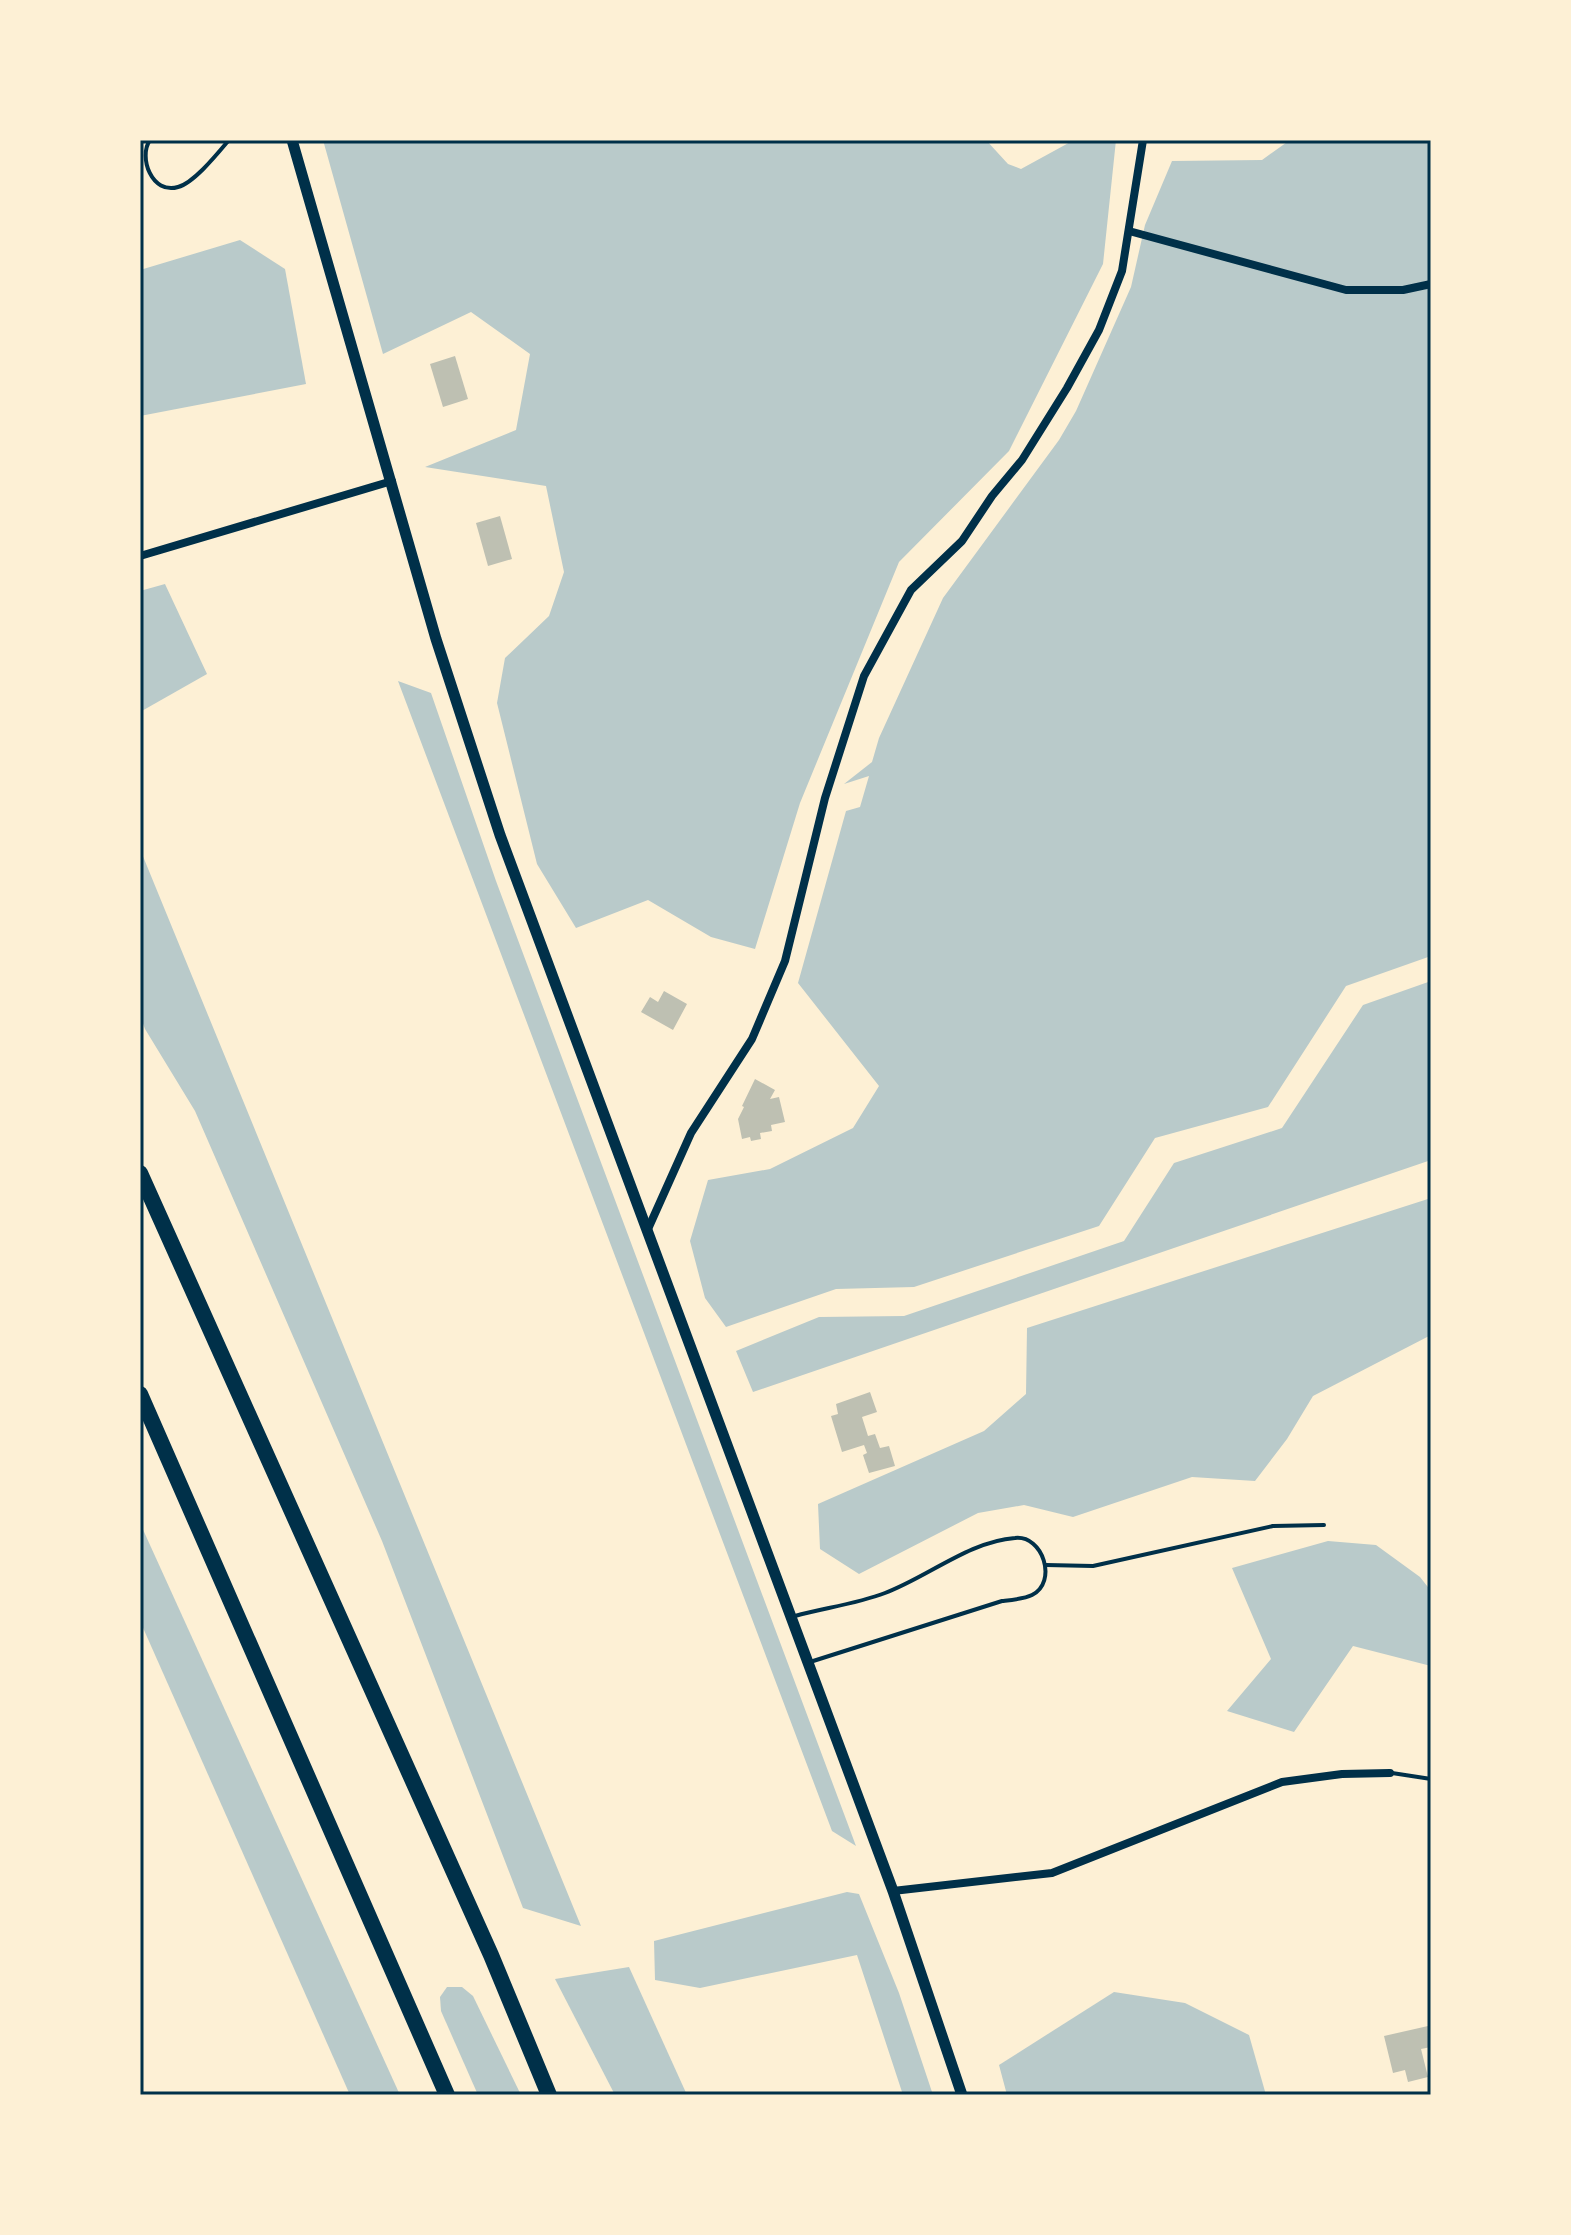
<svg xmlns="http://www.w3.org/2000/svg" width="1571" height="2235" font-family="Poppins,sans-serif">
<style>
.green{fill:#b9caca}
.building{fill:#bec0b2}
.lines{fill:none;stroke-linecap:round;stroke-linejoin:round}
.service{stroke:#003049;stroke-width:4}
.minor{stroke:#003049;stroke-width:8}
.tertiary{stroke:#003049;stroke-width:11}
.motorway{stroke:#003049;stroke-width:16}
.neatline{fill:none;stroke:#003049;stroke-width:3}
</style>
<rect width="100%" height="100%" fill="#fdf0d5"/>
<g class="green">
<polygon points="323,140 986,140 1008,164 1021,169 1074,140 1116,140 1103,264 1009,451 899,562 800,803 755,949 711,937 648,900 576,928 537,864 497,703 505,658 549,616 564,572 546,486 425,467 516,430 530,354 471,312 383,354"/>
<polygon points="1290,140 1431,140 1431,956 1346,986 1268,1107 1155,1138 1099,1226 914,1287 836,1289 726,1327 705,1298 690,1241 708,1180 770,1169 853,1128 879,1086 798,983 846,811 860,807 869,776 844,784 872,762 879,738 943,598 1059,440 1076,411 1131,287 1145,225 1172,161 1262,160"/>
<polygon points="240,240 285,269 306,384 140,416 140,270"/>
<polygon points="165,584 207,674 140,712 140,591"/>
<polygon points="398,681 431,693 496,881 856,1846 832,1831"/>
<polygon points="140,849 581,1926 523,1908 382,1541 195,1111 145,1029 140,1015"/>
<polygon points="1431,981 1431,1160 753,1392 736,1351 819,1317 904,1316 1124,1241 1174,1163 1282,1128 1363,1005"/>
<polygon points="1431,1198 1431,1335 1313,1396 1287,1439 1255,1481 1192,1477 1073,1517 1024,1505 978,1513 859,1574 820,1549 818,1504 984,1431 1026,1394 1027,1328"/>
<polygon points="140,1523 400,2095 350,2095 140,1621"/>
<polygon points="1328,1541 1376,1545 1420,1577 1431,1591 1431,1666 1353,1646 1294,1732 1227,1711 1271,1659 1232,1568"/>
<polygon points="847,1892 859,1894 899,1993 933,2095 903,2095 857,1955 700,1988 655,1980 654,1941"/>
<polygon points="629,1967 687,2095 615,2095 555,1979"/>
<polygon points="447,1987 462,1987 473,1996 521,2095 478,2095 441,2011 440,1997"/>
<polygon points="1114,1992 1185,2003 1249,2035 1266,2095 1007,2095 999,2065"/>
</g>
<g class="building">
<polygon points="455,356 468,399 443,407 430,364"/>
<polygon points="500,516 512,559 488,566 476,523"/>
<polygon points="664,991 687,1004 673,1030 641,1012 650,997 658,1002"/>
<polygon points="755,1079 775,1090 770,1099 779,1097 785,1122 771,1125 772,1131 760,1133 761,1139 751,1141 750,1137 742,1139 738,1119 744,1107 742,1106"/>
<polygon points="870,1392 877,1412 862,1417 868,1436 875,1434 880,1448 889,1446 895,1466 869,1473 863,1455 867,1453 864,1445 842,1452 831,1416 838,1414 836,1404"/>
<polygon points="1428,2026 1431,2047 1421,2049 1428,2077 1408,2082 1405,2070 1393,2073 1384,2036"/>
</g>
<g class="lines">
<g class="service">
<path d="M150,140C138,157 152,195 178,187C194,183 218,153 229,140"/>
<polyline points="1046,1565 1093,1566 1273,1526 1324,1525"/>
<path d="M795,1616C824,1608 856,1604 885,1593C926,1578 970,1541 1015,1538C1043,1535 1058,1582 1032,1595C1024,1599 1011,1600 1002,1601L810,1662"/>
<polyline points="1392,1773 1431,1779"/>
</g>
<g class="minor">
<polyline points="1129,231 1346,290 1403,290 1431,284"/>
<polyline points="140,556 392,481"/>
<polyline points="648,1229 691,1133 752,1039 785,961 825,798 864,676 911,590 962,541 992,496 1022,460 1067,388 1099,330 1122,271 1143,140"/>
<polyline points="893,1891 1052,1873 1282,1782 1342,1774 1390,1773"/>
</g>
<polyline class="tertiary" points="292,140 436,639 500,835 893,1891 962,2095"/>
<g class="motorway">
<polyline points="140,1173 491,1955 549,2095"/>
<polyline points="140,1394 447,2095"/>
</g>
</g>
<rect width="1571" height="2235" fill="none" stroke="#fdf0d5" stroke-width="284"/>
<rect x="142" y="142" width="1287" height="1951" class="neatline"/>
</svg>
